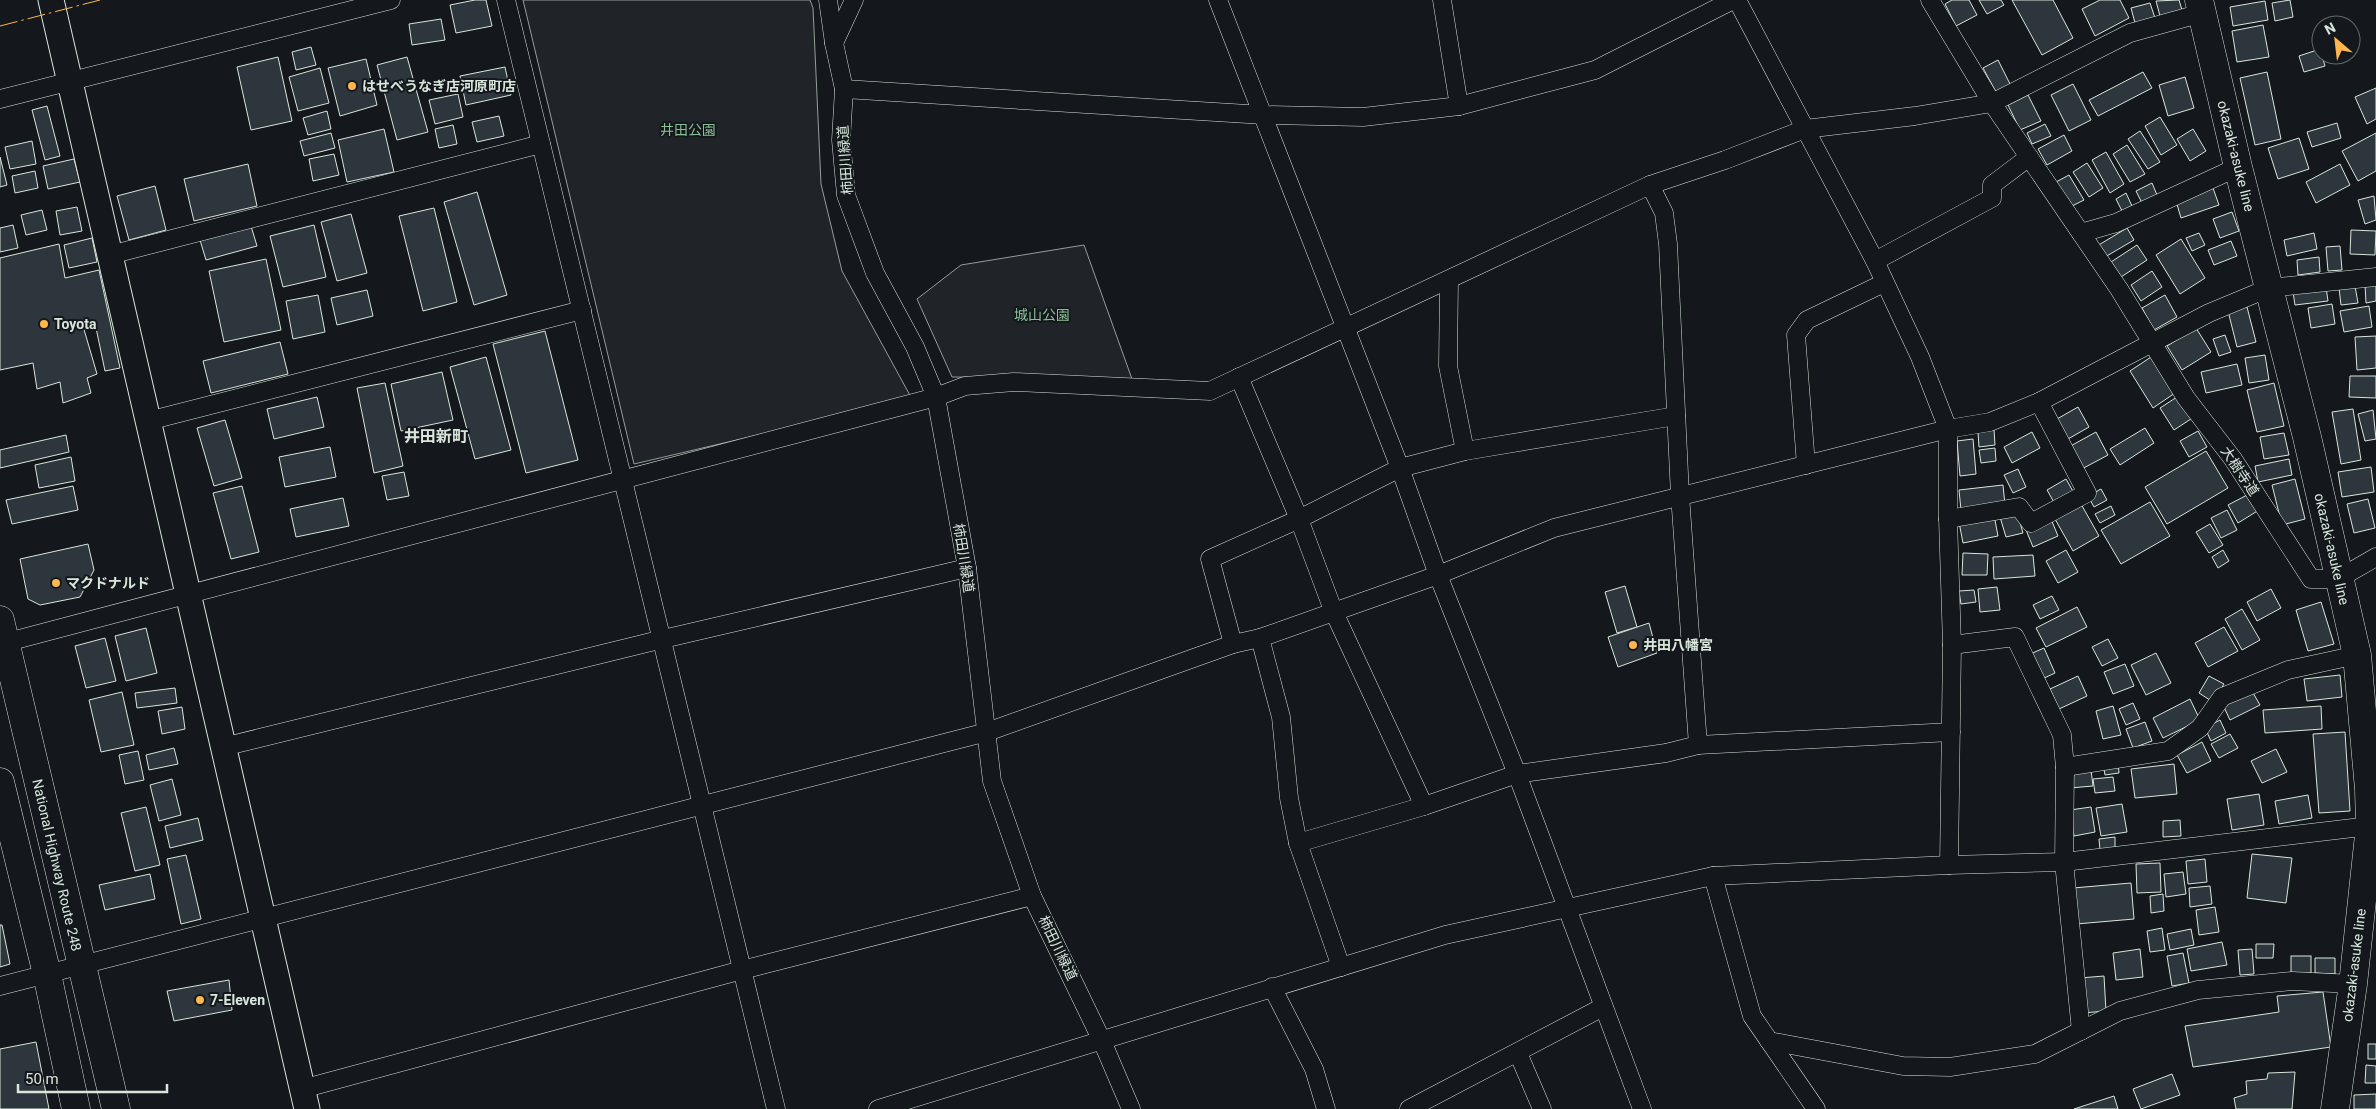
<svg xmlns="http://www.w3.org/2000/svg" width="2376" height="1109" font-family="Roboto,'Noto Sans JP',sans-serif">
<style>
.green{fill:#202428;stroke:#939e99}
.building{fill:#2c363c;stroke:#d8e6dc}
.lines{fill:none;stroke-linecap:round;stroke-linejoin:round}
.street-casing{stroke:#d8e6dc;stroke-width:19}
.secondary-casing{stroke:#d8e6dc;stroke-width:27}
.primary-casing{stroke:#d8e6dc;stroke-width:29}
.highway-casing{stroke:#d8e6dc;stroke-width:29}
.street{stroke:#14181c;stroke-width:18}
.secondary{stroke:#14181c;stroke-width:25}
.primary{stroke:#14181c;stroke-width:28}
.highway{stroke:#14181c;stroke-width:28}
.power{stroke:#ffb74d;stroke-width:1;stroke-dasharray:18 4 2.5 4;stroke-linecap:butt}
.poi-dot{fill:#ffb74d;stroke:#14181c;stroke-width:2}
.labels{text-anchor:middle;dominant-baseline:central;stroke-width:4;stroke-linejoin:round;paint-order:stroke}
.poi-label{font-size:14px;font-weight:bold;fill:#d8e6dc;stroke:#14181c;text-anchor:start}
.park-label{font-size:14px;fill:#8ac095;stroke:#14181c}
.street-label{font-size:14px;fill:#d8e6dc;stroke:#14181c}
.quarter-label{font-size:16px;font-weight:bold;fill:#d8e6dc;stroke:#14181c}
</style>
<rect width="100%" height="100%" fill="#14181c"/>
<g class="green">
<polygon points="523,0 810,0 813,8 821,184 842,271 912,399 634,464"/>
<polygon points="1084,245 1132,379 952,377 917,299 961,265"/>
</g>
<g class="building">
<polygon points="475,0 486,0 492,26 456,33 450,5"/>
<polygon points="1952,0 1969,0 1977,15 1956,26 1945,4"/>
<polygon points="1979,0 2001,0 2004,5 1987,14"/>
<polygon points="2012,0 2053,0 2073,38 2042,55"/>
<polygon points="2100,0 2120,0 2129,18 2095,36 2082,9"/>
<polygon points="2179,0 2182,10 2160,16 2156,1"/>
<polygon points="2290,0 2293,17 2275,21 2272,3"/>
<polygon points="2265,1 2268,20 2233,26 2230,7"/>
<polygon points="2150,3 2155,18 2135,23 2131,8"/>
<polygon points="441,19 445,40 412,45 409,24"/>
<polygon points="2263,25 2269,57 2237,62 2232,31"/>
<polygon points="311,47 316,65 296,70 292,52"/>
<polygon points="2320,49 2325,66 2304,72 2299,56"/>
<polygon points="278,57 292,121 251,130 237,67"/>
<polygon points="407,57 428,132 397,140 377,65"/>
<polygon points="366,59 377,105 340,116 328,68"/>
<polygon points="1998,60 2010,84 1996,92 1983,68"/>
<polygon points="505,67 511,95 466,105 460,76"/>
<polygon points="320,68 329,103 298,111 289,77"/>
<polygon points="2143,72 2152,88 2098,116 2089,100"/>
<polygon points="2267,72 2281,139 2255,145 2240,78"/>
<polygon points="2185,77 2194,108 2168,116 2159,85"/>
<polygon points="2073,84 2091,120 2069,131 2051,95"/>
<polygon points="2376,88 2376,119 2367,124 2355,97"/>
<polygon points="458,94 463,117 435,124 429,100"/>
<polygon points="2028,95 2041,121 2020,130 2008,105"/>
<polygon points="47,106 60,156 45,160 32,110"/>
<polygon points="327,111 331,129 308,135 303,118"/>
<polygon points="499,116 504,136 477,142 472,122"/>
<polygon points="2160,117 2177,145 2161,155 2145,126"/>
<polygon points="2337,123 2341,138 2312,147 2307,132"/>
<polygon points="2045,124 2051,136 2032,144 2027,133"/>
<polygon points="453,125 457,144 439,148 435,129"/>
<polygon points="384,129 394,172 347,182 338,140"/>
<polygon points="2193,129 2206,151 2190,161 2177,139"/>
<polygon points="2140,131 2160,162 2148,169 2128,139"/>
<polygon points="331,133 335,148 304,156 300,141"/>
<polygon points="2376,133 2376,171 2358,181 2342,151"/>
<polygon points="2064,135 2072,151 2047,165 2038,149"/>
<polygon points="2299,138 2309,169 2278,179 2268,148"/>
<polygon points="32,141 36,164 10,169 5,147"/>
<polygon points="2127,145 2145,174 2130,182 2113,154"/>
<polygon points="2106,152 2124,184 2110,193 2092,160"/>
<polygon points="334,154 339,175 313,181 309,159"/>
<polygon points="0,157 7,185 0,187"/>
<polygon points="74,159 80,182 48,189 43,166"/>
<polygon points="2087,163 2103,188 2089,197 2073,172"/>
<polygon points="248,164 257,206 194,221 184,179"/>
<polygon points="2340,164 2350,185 2316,203 2306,182"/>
<polygon points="35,171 38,188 15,193 12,176"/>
<polygon points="2069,175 2084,200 2070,207 2056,182"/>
<polygon points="2152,183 2157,195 2142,203 2136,191"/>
<polygon points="155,186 166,230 129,240 117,196"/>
<polygon points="2213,188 2219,205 2181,218 2176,201"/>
<polygon points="477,192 507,295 474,305 444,202"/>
<polygon points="2126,193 2132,206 2122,211 2116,199"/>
<polygon points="2374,196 2376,220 2365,224 2358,200"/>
<polygon points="77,207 82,231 60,235 56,211"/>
<polygon points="434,208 457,302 423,311 399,216"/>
<polygon points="42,210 47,230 26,235 21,215"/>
<polygon points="2232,212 2239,231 2220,238 2213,219"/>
<polygon points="351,214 367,273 337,281 321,222"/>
<polygon points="13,225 18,248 0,252 0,228"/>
<polygon points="314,225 326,277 283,287 270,236"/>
<polygon points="251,226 257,246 206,260 200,240"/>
<polygon points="2127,228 2134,240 2105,257 2097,246"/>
<polygon points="2351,230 2376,231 2375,255 2350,254"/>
<polygon points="2199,233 2205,245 2192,251 2186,238"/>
<polygon points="2314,233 2317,249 2287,256 2284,240"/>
<polygon points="92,238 97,262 69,268 64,245"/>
<polygon points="2181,239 2205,278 2180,294 2156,255"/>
<polygon points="2231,241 2237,256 2214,265 2208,250"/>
<polygon points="59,244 65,278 99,270 120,368 105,371 95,323 83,326 97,374 87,378 91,393 63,403 60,382 37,389 33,363 0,370 0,258"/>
<polygon points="2137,245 2147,260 2121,277 2111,262"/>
<polygon points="2340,246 2342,270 2328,271 2326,247"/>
<polygon points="2319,257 2320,272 2298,275 2297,260"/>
<polygon points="266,259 281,330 224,342 209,271"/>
<polygon points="2152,271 2162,287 2141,301 2131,285"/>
<polygon points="2376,283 2376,301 2366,303 2365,284"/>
<polygon points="2355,286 2358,303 2341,305 2339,288"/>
<polygon points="2326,287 2328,301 2295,305 2293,292"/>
<polygon points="367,290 373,316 337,325 331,298"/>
<polygon points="318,295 325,332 293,339 286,301"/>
<polygon points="2165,295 2177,317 2154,330 2142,308"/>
<polygon points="2332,304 2335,324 2311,328 2308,308"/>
<polygon points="2369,306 2372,327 2344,332 2340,311"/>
<polygon points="2247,307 2256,342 2237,347 2228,311"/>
<polygon points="2196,328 2211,352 2182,370 2167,346"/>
<polygon points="545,331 578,460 526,473 493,344"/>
<polygon points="2225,335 2231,352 2219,356 2213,339"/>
<polygon points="2376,336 2376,368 2357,370 2355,337"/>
<polygon points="280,342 288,374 211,393 203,361"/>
<polygon points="2265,355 2269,380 2249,383 2245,358"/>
<polygon points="486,357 511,450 475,459 450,367"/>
<polygon points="2151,357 2175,393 2153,408 2130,371"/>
<polygon points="2237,364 2242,385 2206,393 2201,372"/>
<polygon points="442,372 453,420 401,431 391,384"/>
<polygon points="2350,376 2376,376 2376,398 2349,397"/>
<polygon points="385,383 403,466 374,473 357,388"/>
<polygon points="2274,383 2284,426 2257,432 2247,390"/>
<polygon points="2180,395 2194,417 2174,430 2160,408"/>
<polygon points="317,397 324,427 274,439 267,409"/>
<polygon points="2078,407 2089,427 2068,439 2057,419"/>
<polygon points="2353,409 2361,460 2341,464 2332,412"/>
<polygon points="2373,410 2376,439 2365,441 2358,414"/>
<polygon points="225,420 242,478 214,486 197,428"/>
<polygon points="2145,428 2154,443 2120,465 2110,449"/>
<polygon points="1994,430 1995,445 1979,447 1978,432"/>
<polygon points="2198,431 2207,447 2189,457 2180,441"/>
<polygon points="2032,432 2040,448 2012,463 2004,447"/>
<polygon points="2096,432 2108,455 2078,471 2067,448"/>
<polygon points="2284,433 2289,455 2264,459 2260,437"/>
<polygon points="66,435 69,452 0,468 0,450"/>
<polygon points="1973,439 1976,474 1960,476 1957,441"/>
<polygon points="330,447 336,477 285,487 279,457"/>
<polygon points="1995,448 1996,461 1981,463 1979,450"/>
<polygon points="2206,451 2228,488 2167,524 2145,487"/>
<polygon points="71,457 75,481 39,488 35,465"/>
<polygon points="2289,459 2292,475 2258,482 2255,466"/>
<polygon points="2371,467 2374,492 2342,497 2338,472"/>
<polygon points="2018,469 2026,487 2013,493 2004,475"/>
<polygon points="404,472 409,496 387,500 382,476"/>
<polygon points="2066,479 2074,493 2055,504 2047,490"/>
<polygon points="2295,479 2305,519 2282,525 2272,485"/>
<polygon points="2003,485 2005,505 1961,510 1959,490"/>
<polygon points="73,486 78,510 12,524 6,500"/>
<polygon points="242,486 259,552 231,559 213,493"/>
<polygon points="2101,489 2107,500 2094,507 2088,496"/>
<polygon points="2249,494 2259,510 2238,523 2228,505"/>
<polygon points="343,498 349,526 296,537 290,509"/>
<polygon points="2368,499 2375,528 2354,533 2347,504"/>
<polygon points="2150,502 2170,536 2121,564 2101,530"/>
<polygon points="2081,504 2099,536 2073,551 2055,519"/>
<polygon points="2111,506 2115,515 2100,523 2095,514"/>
<polygon points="2227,510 2237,530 2221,538 2211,518"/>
<polygon points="2017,512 2023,533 2006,537 2000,517"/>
<polygon points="1994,515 1998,536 1963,543 1959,522"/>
<polygon points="2051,519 2058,536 2033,547 2026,530"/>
<polygon points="2210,524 2223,545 2209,553 2196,532"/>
<polygon points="88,544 94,570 80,597 40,605 28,599 20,559"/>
<polygon points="2066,550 2078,572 2058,583 2046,561"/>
<polygon points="2223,550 2229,561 2218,568 2212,557"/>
<polygon points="1963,553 1988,554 1987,575 1962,575"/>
<polygon points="2033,555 2035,576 1994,579 1993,557"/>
<polygon points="1625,586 1637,627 1617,633 1605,592"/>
<polygon points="1997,587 2000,610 1980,612 1978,589"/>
<polygon points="2271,589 2281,608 2257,621 2247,602"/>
<polygon points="1974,590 1976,602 1961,604 1959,591"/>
<polygon points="2052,596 2059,610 2040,619 2033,605"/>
<polygon points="2321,602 2334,644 2308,651 2296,610"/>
<polygon points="2077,607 2087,627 2046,647 2036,628"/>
<polygon points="2242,609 2260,640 2242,650 2225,619"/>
<polygon points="1649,623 1657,653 1618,667 1608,637"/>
<polygon points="2224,627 2238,651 2208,667 2195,643"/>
<polygon points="146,628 157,673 126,681 115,636"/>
<polygon points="105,638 116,681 86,688 75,646"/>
<polygon points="2108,639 2118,658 2102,666 2092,647"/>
<polygon points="2044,648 2055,673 2040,680 2028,655"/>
<polygon points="2156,653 2171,683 2146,695 2131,665"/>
<polygon points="2125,664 2134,686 2113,694 2104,672"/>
<polygon points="2340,675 2342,697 2307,701 2304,679"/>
<polygon points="2078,676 2087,696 2059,709 2050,689"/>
<polygon points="2209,676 2224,684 2213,702 2199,693"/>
<polygon points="175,688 177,703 137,708 135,693"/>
<polygon points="2252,691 2260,705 2230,720 2223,705"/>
<polygon points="122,692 134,745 101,752 89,700"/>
<polygon points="2190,699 2200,720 2163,738 2153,718"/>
<polygon points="2133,703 2140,719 2126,725 2119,709"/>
<polygon points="2113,706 2121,735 2103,739 2096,711"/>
<polygon points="2321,706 2322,729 2265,733 2263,710"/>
<polygon points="182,707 185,729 162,734 158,711"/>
<polygon points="2220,720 2226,733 2211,741 2205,728"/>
<polygon points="2145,722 2152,741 2133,748 2126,729"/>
<polygon points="2345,732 2350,811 2319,813 2313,734"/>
<polygon points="2230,734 2238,748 2219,758 2211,744"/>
<polygon points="2202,742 2211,761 2187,773 2177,755"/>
<polygon points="174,748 178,764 149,770 146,755"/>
<polygon points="2276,749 2287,772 2262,783 2251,761"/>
<polygon points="138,751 144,780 125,784 119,755"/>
<polygon points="2118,762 2119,773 2105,775 2103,764"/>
<polygon points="2174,764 2177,794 2135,798 2131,769"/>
<polygon points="2091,770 2093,786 2070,788 2068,772"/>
<polygon points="2113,777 2115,791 2095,793 2093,779"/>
<polygon points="172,779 181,815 159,821 150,785"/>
<polygon points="2259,794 2264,825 2232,830 2227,799"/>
<polygon points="2308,795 2312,818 2279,824 2275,801"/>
<polygon points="2122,804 2127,832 2101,836 2096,808"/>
<polygon points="146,807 160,865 135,871 121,813"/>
<polygon points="2091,807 2095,832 2074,836 2070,810"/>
<polygon points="198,818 203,840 170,848 165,826"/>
<polygon points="2180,820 2181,836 2163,837 2163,821"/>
<polygon points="2115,837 2115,849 2100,850 2099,839"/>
<polygon points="2252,854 2292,858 2286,903 2247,898"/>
<polygon points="186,855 201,919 181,924 167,859"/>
<polygon points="2205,859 2207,882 2188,884 2186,861"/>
<polygon points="2160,863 2161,892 2137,893 2136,864"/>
<polygon points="2183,872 2186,894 2166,897 2164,874"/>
<polygon points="150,874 155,899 105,910 99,885"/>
<polygon points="2131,883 2134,919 2076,924 2073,888"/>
<polygon points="2210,886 2212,904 2190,907 2189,888"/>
<polygon points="2163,894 2164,911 2151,913 2150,896"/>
<polygon points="2215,907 2219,932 2199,935 2196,910"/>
<polygon points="0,925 2,925 10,964 0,967"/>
<polygon points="2162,928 2165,950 2150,952 2147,931"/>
<polygon points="2191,929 2194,945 2170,950 2167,934"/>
<polygon points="2222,942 2227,965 2191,971 2187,949"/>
<polygon points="2256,944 2274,944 2273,958 2256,958"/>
<polygon points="2140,949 2143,977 2116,980 2113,953"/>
<polygon points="2252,949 2254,974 2240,975 2238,950"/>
<polygon points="2183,953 2189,983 2172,986 2167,956"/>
<rect x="2291" y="956" width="20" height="17"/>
<polygon points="2315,958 2335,958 2335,974 2315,973"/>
<polygon points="2104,976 2106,1011 2083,1013 2080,978"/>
<polygon points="229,980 232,1010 174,1021 167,991"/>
<polygon points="2323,992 2331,1047 2193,1067 2185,1026 2279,1012 2277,996"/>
<polygon points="36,1042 49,1109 0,1109 0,1049"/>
<rect x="2368" y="1044" width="8" height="15"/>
<polygon points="2366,1065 2376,1066 2376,1083 2365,1083"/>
<polygon points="2295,1072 2292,1109 2236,1109 2234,1098 2247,1094 2246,1081 2267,1079 2268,1073"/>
<polygon points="2172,1074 2180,1095 2141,1109 2133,1089"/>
<polygon points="2376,1094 2376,1109 2354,1109 2354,1095"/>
<polygon points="2114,1096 2118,1109 2074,1109"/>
</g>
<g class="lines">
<defs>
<g id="street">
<polyline points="506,0 776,1109"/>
<polyline points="828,0 834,43 844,89 841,140 846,195 875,273 915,347 936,397 967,568 992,781 1032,896 1102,1041 1131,1109"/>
<polyline points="1218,0 1400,468 1438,575 1517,774 1642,1109"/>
<polyline points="1442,0 1459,106"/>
<polyline points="1737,0 1875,261 1920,357 1948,429 1948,519 1952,645 1949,865"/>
<polyline points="1930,0 1992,103 2119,289 2186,398 2233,459 2311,579 2338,579 2376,557"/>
<polyline points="834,43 854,0"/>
<polyline points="844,89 1264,115 1363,117 1459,106 1595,70 1733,0"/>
<polyline points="0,99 391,0"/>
<polyline points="1650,185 1664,213 1668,244 1680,495 1698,745 1951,732"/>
<polyline points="2081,233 2116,223 2238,167"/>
<polyline points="110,255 541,144"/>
<polyline points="1875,261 1992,198 1992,185 2029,157"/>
<polyline points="1449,280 1448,366 1465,451"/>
<polyline points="1239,377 1299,519 1333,610 1424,806"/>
<polyline points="148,421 582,310"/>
<polyline points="1806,465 1796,335 1807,320 1884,283"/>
<polyline points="1948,519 2019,507 2031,523 2087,493 2039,402"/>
<polyline points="1260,638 1281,717 1289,798 1298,843 1341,967"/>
<polyline points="0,644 936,397 965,386 1014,382 1210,391 1650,185 1725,160 1805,129 1915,116 1992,103 2130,33 2202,13"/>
<polyline points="1233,644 1210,559 1299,519 1400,468 1465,451 1676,416"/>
<polyline points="1952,645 2015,637 2062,735 2065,767 2064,862 2081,1031"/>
<polyline points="223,747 663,639 967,568"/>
<polyline points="2065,767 2168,751 2200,728 2222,697 2288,670 2357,655"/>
<polyline points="1298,843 1424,806 1517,774 1666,753 1698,745"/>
<polyline points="1713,876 1752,1016 1816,1109"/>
<polyline points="0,986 987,732 1233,644 1260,638 1438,575 1554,528 1948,429 1990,422 2039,402 2209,313 2269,288 2376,277"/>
<polyline points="1272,987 1314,1069 1326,1109"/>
<polyline points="1769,1041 1903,1066 1950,1067 2035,1054 2120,1011 2198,990 2292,981 2353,984"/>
<polyline points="1518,1053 1542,1109"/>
<polyline points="302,1089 742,970 1032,896"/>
<polyline points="878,1109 1445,935 1713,876 1949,865 2064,862 2370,826"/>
<polyline points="1409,1109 1603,1007"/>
</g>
<polyline id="secondary" points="51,0 307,1109"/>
<polyline id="primary" points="2199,0 2238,167 2307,437 2357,655 2369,789 2370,826 2353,984 2335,1109"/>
<g id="highway">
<polyline points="0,620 116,1109"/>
<polyline points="0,782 47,974 76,1109"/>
</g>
</defs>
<use href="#street" class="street-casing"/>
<use href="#secondary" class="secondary-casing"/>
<use href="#primary" class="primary-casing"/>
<use href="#highway" class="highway-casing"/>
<use href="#street" class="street"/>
<use href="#secondary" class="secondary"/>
<use href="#primary" class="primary"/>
<use href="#highway" class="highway"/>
<polyline class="power" points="0,26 100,0"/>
</g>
<g class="poi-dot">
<circle cx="352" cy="86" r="5"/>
<circle cx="44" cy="324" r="5"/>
<circle cx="56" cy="583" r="5"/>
<circle cx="1633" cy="645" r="5"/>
<circle cx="200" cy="1000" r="5"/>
</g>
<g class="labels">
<g class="poi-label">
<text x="362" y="86">はせべうなぎ店河原町店</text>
<text x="54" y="324">Toyota</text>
<text x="66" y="583">マクドナルド</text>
<text x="1643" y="645">井田八幡宮</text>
<text x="210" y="1000">7-Eleven</text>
</g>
<g class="park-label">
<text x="688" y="130">井田公園</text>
<text x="1042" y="315">城山公園</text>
</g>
<g class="street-label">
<text transform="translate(2236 156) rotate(76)">okazaki-asuke line</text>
<text transform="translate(845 160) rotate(-94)">柿田川緑道</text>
<text transform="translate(2240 471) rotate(56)">大樹寺道</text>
<text transform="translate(2332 549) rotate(77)">okazaki-asuke line</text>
<text transform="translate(964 558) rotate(81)">柿田川緑道</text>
<text transform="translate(57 865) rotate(77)">National Highway Route 248</text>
<text transform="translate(1058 948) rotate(64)">柿田川緑道</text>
<text transform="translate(2354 965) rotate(-83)">okazaki-asuke line</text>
</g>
<g class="quarter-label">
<text x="436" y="436">井田新町</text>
</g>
</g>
<g transform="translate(2336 40) rotate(332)"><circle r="24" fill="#14181c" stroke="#626a69"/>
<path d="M0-4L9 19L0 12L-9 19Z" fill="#ffb74d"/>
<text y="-8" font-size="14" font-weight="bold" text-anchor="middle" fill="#d8e6dc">N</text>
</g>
<path d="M18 1084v8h149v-8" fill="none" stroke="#d8e6dc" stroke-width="2.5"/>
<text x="25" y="1084" font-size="15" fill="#d8e6dc" stroke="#14181c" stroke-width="4" paint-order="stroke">50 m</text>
</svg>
